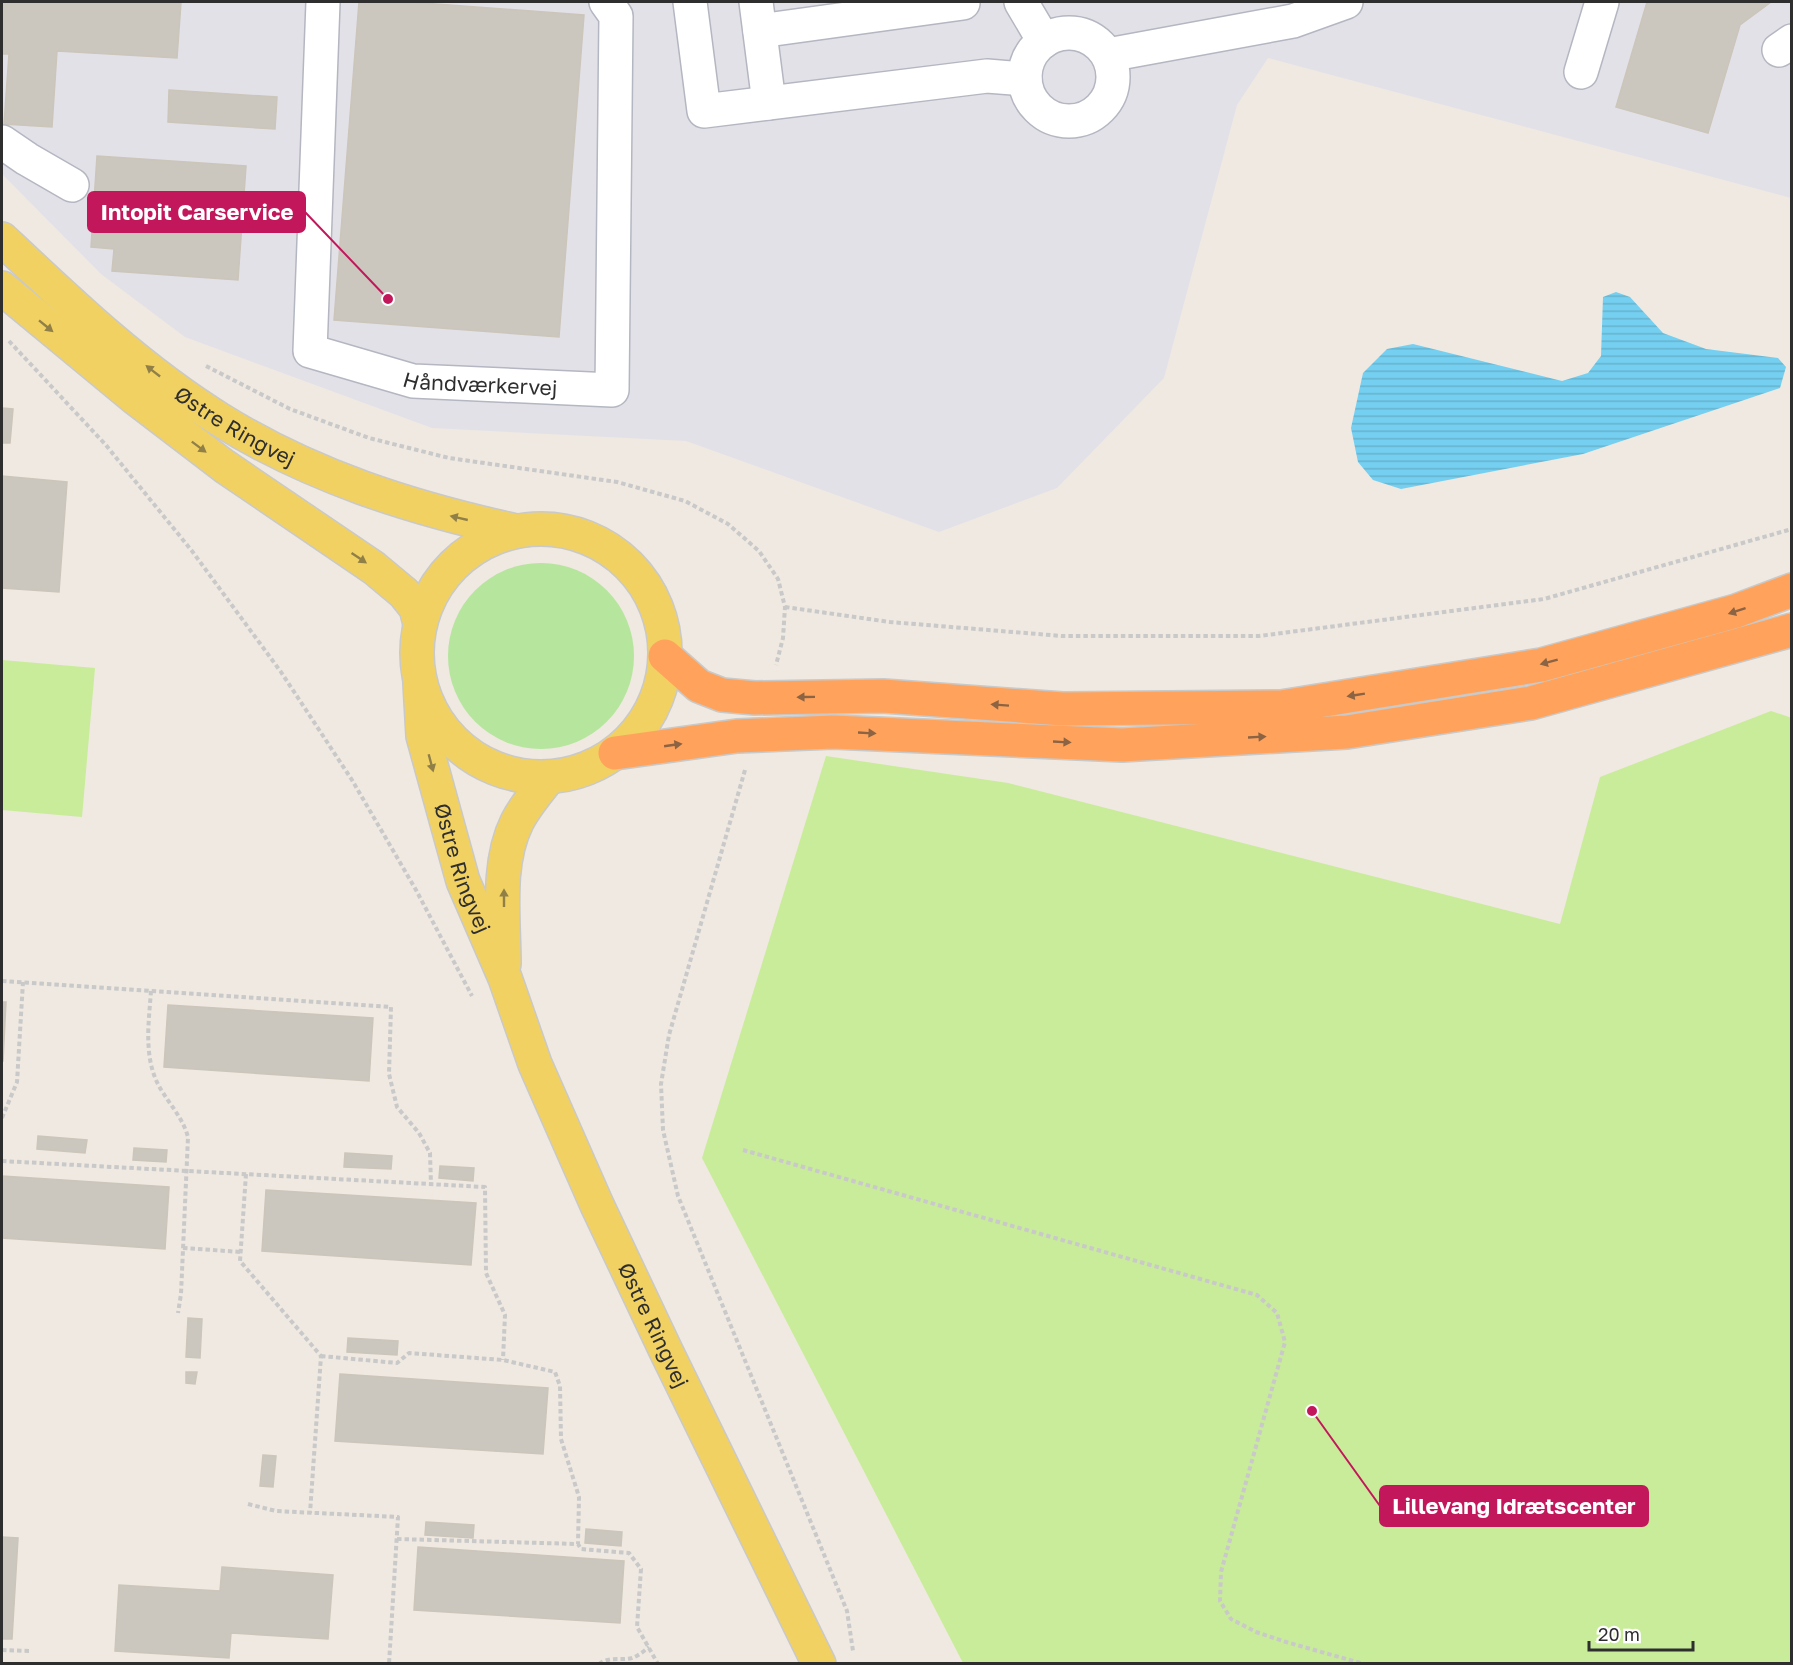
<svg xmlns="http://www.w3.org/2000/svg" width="1793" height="1665" font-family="'Golos Text',sans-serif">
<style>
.industrial{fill:#e3e1e8}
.grass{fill:#b6e59e}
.pitch{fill:#c9ec9a}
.water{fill:url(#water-rules)}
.building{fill:#cbc7bf;stroke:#cbc5ba;stroke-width:1.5}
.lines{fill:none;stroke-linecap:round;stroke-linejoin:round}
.minor-casing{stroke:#b4b7c1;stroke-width:36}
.major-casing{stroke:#c9c9c9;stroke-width:36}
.highway-casing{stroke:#c9c9c9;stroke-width:36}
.path{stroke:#c9c9c9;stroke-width:4;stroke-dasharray:4.5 3;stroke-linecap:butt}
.minor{stroke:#fff;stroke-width:33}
.major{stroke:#f2d163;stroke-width:33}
.highway{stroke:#ffa35c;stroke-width:33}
.oneway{fill:#908048}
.oneway2{fill:#8c6343}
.labels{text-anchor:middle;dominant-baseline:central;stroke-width:6;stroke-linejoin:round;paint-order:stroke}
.street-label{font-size:21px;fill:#2e2e2e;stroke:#fff}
.leader{fill:none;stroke:#c2185b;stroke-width:2}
.callout-dot{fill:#c2185b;stroke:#fff;stroke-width:2}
.callout{fill:#c2185b;stroke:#c2185b;stroke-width:2}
.callout-label{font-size:22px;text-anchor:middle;font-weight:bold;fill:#fff}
</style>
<defs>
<pattern id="water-rules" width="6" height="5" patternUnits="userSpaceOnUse" patternTransform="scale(1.5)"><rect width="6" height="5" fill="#75cff0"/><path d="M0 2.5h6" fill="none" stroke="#66b2ce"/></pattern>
</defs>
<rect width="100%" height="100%" fill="#efe9e1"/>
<polygon class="industrial" points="2,2 1791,2 1791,198 1268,58 1237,105 1164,378 1057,488 939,532 686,441 432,428 185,337 101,274 2,174"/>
<circle class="grass" cx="541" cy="656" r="93"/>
<g class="pitch">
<polygon points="2,660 95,668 82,817 2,810"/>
<polygon points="1771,711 1792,718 1791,1663 963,1663 702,1158 826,756 1008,783 1560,924 1600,777"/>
</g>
<polygon class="water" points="1616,292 1630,297 1663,333 1706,349 1778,358 1786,367 1780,388 1583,454 1401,489 1373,480 1358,462 1351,428 1363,373 1387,349 1413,344 1562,381 1588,373 1601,356 1603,297"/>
<g class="building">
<polygon points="2,2 181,2 177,58 57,51 52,127 4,124 9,54 2,54"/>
<polygon points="359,2 409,2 584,15 559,337 334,320"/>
<polygon points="1647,2 1771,2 1740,25 1708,133 1616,107"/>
<polygon points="169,90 277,97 275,129 168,122"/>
<polygon points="97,156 246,166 238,280 112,271 114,249 91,247"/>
<polygon points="2,408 13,409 10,443 2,443"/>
<polygon points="2,476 67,482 59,592 2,588"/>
<polygon points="2,1002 6,1002 3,1061 2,1061"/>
<polygon points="168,1005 373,1018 369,1081 164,1067"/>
<polygon points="38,1136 87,1140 85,1153 37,1149"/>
<polygon points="134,1148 167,1150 166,1162 133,1160"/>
<polygon points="345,1153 392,1156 391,1169 344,1167"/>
<polygon points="440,1166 474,1168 473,1181 439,1178"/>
<polygon points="2,1176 169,1187 165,1249 2,1238"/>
<polygon points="266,1190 476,1203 471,1265 262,1251"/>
<polygon points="188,1318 202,1319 200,1358 186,1357"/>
<polygon points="348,1338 398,1341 397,1355 347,1352"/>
<polygon points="186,1372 197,1372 195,1384 186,1383"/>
<polygon points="340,1374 548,1388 543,1454 335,1441"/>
<polygon points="263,1455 276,1456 273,1487 260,1486"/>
<polygon points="426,1522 474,1525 473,1538 425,1535"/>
<polygon points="586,1529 622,1532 621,1546 585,1543"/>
<polygon points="2,1537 18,1538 12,1639 2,1639"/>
<polygon points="418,1547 624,1561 620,1623 414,1610"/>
<polygon points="222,1567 333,1575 328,1639 231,1633 229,1658 115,1651 119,1585 220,1591"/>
</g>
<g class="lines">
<defs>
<g id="minor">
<path id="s1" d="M323,2L310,351L413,381L612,390L616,16L606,2"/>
<polyline points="690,2 704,111 987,76 1025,79"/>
<polyline points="756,2 769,103"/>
<polyline points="1021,2 1044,41"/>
<polyline points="760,31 963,3"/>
<circle cx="1069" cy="77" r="44"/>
<polyline points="1779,50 1792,41"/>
<polyline points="1108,55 1293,21 1346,2"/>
<polyline points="1581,72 1602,2"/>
<polyline points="2,142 27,159 72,185"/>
</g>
<g id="major">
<path id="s2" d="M2,239C70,303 139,369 219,419C310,476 411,508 516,531"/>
<polyline points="2,288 135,398 224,466 374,568 404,593 416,608 420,624"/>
<circle cx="541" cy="653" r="124"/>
<path id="s3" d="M420,684L423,736L463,881L505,978L535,1064L597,1205L666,1351L819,1664"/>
<path d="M504,964C504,919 496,864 517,822C525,806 538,791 549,777"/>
</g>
<g id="highway">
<polyline points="665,656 699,686 722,695 755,698 883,696 1063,709 1281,707 1541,665 1736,611 1792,590"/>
<polyline points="615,753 737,736 833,732 1122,745 1347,732 1531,703 1792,630"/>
</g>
</defs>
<use href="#minor" class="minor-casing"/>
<use href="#major" class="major-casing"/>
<use href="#highway" class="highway-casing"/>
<g class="path">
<polyline points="9,341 105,444 192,551 281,672 352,780 416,890 472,996"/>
<polyline points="206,366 290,409 369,438 449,458 617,482 685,501 728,524 759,551 778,579 785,607 783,638 776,665"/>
<polyline points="785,607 890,622 1062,636 1259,636 1544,599 1792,529"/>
<polyline points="745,770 669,1035 661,1084 663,1130 678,1196 847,1611 853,1651"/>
<polyline points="2,981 391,1007 389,1074 397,1107 419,1133 430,1153 431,1185"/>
<path d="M151,991C149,1020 144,1052 156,1080C165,1100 182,1115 188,1137L181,1294L178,1313"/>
<polyline points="2,1118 17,1082 23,982"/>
<polyline points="743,1150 1257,1295 1277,1313 1285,1342 1221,1572 1220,1601 1231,1619 1256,1632 1286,1642 1364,1664"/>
<polyline points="2,1161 485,1187 486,1273 505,1315 503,1360"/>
<polyline points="246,1174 240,1261 321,1356 310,1513"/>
<polyline points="183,1248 241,1252"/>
<polyline points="321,1356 397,1363 409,1353 503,1360 555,1372 560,1386 561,1439 579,1497 578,1544"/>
<polyline points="248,1504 276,1511 398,1517 389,1664"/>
<polyline points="397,1539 578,1544 581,1549 629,1553 641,1569 637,1627 658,1664"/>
<polyline points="2,1650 30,1651"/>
<path d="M599,1664C609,1656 621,1661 632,1658C638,1656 644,1651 649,1647"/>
</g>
<use href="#minor" class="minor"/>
<use href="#major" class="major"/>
<use href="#highway" class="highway"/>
</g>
<defs><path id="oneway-solid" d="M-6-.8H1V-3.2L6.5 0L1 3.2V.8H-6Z" transform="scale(1.5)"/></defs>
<g class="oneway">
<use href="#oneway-solid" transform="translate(46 326) rotate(39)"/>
<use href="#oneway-solid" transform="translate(153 371) rotate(-142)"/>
<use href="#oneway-solid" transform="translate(199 447) rotate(37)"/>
<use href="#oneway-solid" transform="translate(459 518) rotate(-167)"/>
<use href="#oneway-solid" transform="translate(359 558) rotate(34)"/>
<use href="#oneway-solid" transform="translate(431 763) rotate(75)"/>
<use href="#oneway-solid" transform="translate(504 898) rotate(-90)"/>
</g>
<g class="oneway2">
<use href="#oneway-solid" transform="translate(1737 611) rotate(162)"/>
<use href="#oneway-solid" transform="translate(1549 662) rotate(165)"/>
<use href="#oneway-solid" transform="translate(1356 695) rotate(171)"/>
<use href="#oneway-solid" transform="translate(806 697) rotate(179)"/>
<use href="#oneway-solid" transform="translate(1000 705) rotate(-176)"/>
<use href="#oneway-solid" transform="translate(867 733) rotate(3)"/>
<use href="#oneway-solid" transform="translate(1257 737) rotate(-3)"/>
<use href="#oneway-solid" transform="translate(1062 742) rotate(3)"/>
<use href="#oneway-solid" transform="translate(673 745) rotate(-8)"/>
</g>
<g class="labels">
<g class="street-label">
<text stroke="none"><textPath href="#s1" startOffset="524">Håndværkervej</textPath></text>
<text stroke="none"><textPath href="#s2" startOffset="300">Østre Ringvej</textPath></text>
<text stroke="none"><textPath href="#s3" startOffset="190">Østre Ringvej</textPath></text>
<text stroke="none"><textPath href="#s3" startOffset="686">Østre Ringvej</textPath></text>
</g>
</g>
<path class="leader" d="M388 299L305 212M1312 1411L1380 1506"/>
<g class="callout-dot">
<circle cx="388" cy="299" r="6"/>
<circle cx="1312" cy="1411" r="6"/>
</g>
<g class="callout">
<rect x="88" y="192" width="217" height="40" rx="6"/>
<rect x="1380" y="1486" width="268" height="40" rx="6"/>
</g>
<g class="callout-label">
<text x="197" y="220">Intopit Carservice</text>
<text x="1514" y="1514">Lillevang Idrætscenter</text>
</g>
<rect width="1793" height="1665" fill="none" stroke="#2e2e2e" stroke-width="6"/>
<path d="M1589 1641v9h104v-9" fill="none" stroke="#2e2e2e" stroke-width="3"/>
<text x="1598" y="1641" font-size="18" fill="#2e2e2e" stroke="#ffffff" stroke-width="4.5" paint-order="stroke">20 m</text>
</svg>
